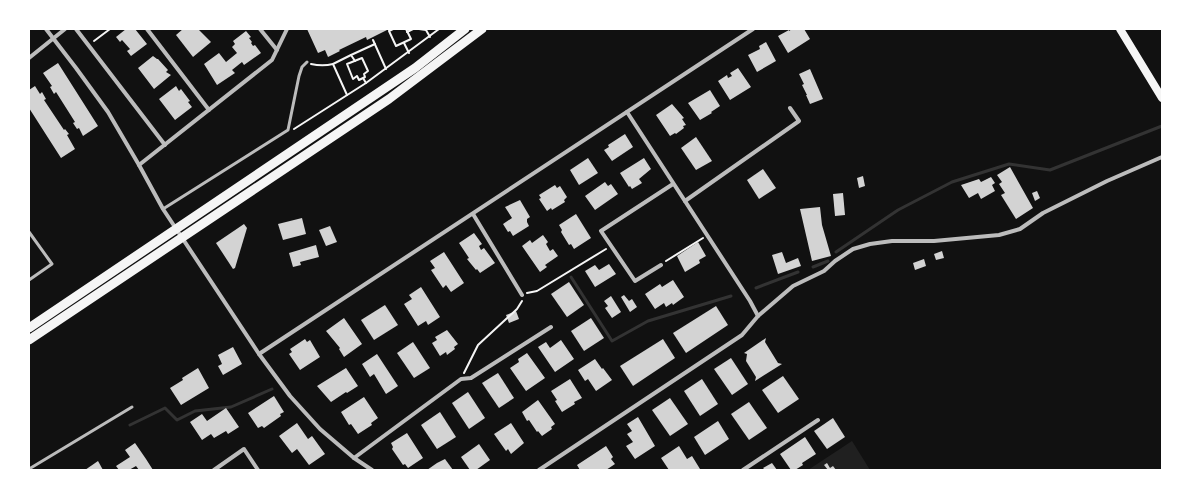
<svg xmlns="http://www.w3.org/2000/svg" width="1191" height="499" font-family="'Open Sans',sans-serif">
<style>
.green{fill:#202020}
.lines{fill:none;stroke-linecap:round;stroke-linejoin:round}
.stream{stroke:#333;stroke-width:3}
.building{fill:#d3d3d3}
.path{stroke:#f5f5f5;stroke-width:2}
.service{stroke:#bcbcbc;stroke-width:3}
.minor{stroke:#bcbcbc;stroke-width:4}
.secondary{stroke:#f5f5f5;stroke-width:8}
.trunk{stroke:#f5f5f5;stroke-width:9}
</style>
<rect width="100%" height="100%" fill="#111"/>
<polygon class="green" points="852,441 870,470 808,470"/>
<g class="lines">
<g class="stream">
<polyline points="836,252 898,210 952,182 1009,164 1050,170 1162,126"/>
<polyline points="813,267 828,261"/>
<polyline points="571,277 612,341 648,321 731,296"/>
<polyline points="756,288 798,272"/>
<polyline points="130,425 165,408 177,420 195,411 231,407 272,389"/>
</g>
</g>
<g class="building">
<polygon points="126,29 135,29 147,44 131,56 127,51 130,49 122,40 120,42 116,37"/>
<polygon points="183,29 198,29 211,42 193,57 176,35"/>
<polygon points="307,29 389,29 367,40 366,37 339,50 340,51 328,57 325,50 318,53"/>
<polygon points="792,29 804,29 810,39 788,53 778,36 789,30 789,31"/>
<polygon points="246,31 251,37 249,38 252,42 251,43 253,46 255,45 261,53 244,65 242,62 232,70 235,73 217,85 204,64 219,53 226,62 237,53 232,47 235,44 233,41"/>
<polygon points="766,42 776,61 757,72 748,55 760,49 759,46"/>
<polygon points="153,56 157,59 158,59 168,70 166,72 171,75 154,89 138,68"/>
<polygon points="58,63 98,126 83,136 79,128 77,129 73,123 75,122 56,92 54,94 50,87 52,86 43,73"/>
<polygon points="738,68 751,87 730,100 718,81 727,75 728,78 732,76 730,73"/>
<polygon points="810,69 823,99 810,104 806,95 807,95 802,85 804,84 799,74"/>
<polygon points="35,86 40,94 42,92 46,99 44,100 64,130 65,129 69,134 67,135 75,149 61,158 29,108 29,90"/>
<polygon points="176,86 179,91 181,89 190,101 188,102 192,107 175,120 159,99"/>
<polygon points="710,90 720,106 711,112 712,113 700,120 688,103"/>
<polygon points="672,104 684,118 682,119 686,125 683,126 684,128 676,134 675,133 670,136 656,115"/>
<polygon points="625,134 633,147 612,161 604,150 609,147 608,145"/>
<polygon points="696,137 712,161 696,170 681,148"/>
<polygon points="588,158 598,173 579,185 570,170"/>
<polygon points="644,158 651,169 639,179 642,183 632,189 630,186 629,187 620,173"/>
<polygon points="1010,167 1033,208 1016,219 1001,195 1005,193 999,184 1002,182 997,175"/>
<polygon points="763,169 776,188 759,199 747,180"/>
<polygon points="863,176 865,186 859,188 857,178"/>
<polygon points="991,177 995,183 992,185 995,191 981,199 978,193 969,198 961,185 979,179 981,182"/>
<polygon points="605,182 608,186 611,184 618,194 595,210 585,196"/>
<polygon points="555,185 557,188 560,186 567,197 564,200 565,202 552,210 551,208 547,211 539,199 541,198 539,195"/>
<polygon points="1037,191 1040,198 1035,201 1032,193"/>
<polygon points="843,193 845,215 835,216 833,194"/>
<polygon points="520,200 530,217 527,219 527,222 529,226 513,236 510,231 508,232 503,224 512,218 505,207"/>
<polygon points="820,207 822,225 831,256 812,261 800,209"/>
<polygon points="576,214 591,238 574,249 571,244 569,245 561,232 562,230 559,225"/>
<polygon points="302,218 306,234 283,240 278,224"/>
<polygon points="244,224 247,228 235,268 233,269 216,243"/>
<polygon points="330,226 337,242 326,246 319,230"/>
<polygon points="474,233 482,244 479,246 481,250 484,248 495,263 480,273 477,269 476,270 467,259 469,258 459,243"/>
<polygon points="543,235 548,242 546,244 550,251 553,249 558,256 545,265 547,267 540,272 522,246 530,240 532,243"/>
<polygon points="698,242 706,256 699,260 700,263 685,272 677,256"/>
<polygon points="316,245 319,257 300,262 301,265 293,267 289,253"/>
<polygon points="942,251 944,258 936,260 934,254"/>
<polygon points="444,252 464,283 451,292 446,285 443,288 431,270 435,268 430,261"/>
<polygon points="782,252 786,263 798,258 801,266 778,274 772,255"/>
<polygon points="924,259 926,266 915,270 913,263"/>
<polygon points="609,264 616,274 595,287 585,271 595,265 599,270"/>
<polygon points="673,280 684,297 673,305 672,303 666,307 664,303 655,309 645,294 660,284 662,287"/>
<polygon points="569,282 584,305 567,317 551,294"/>
<polygon points="421,287 440,317 428,325 426,321 418,326 404,304 412,299 409,295"/>
<polygon points="624,295 629,301 632,299 637,307 630,312 621,297"/>
<polygon points="611,296 621,312 612,318 605,308 608,306 604,301"/>
<polygon points="385,305 398,325 374,340 361,320"/>
<polygon points="716,306 728,325 686,353 673,333"/>
<polygon points="516,311 519,319 509,323 506,315"/>
<polygon points="344,318 362,344 344,357 339,349 340,348 326,331"/>
<polygon points="591,318 604,338 584,351 571,331"/>
<polygon points="447,330 458,344 454,347 455,349 447,355 446,352 440,356 432,343 437,340 435,337"/>
<polygon points="766,338 765,342 778,363 782,364 755,381 756,377 746,361 747,354 744,353"/>
<polygon points="305,339 307,342 310,340 320,357 300,370 289,354 292,352 290,349"/>
<polygon points="663,339 675,358 633,386 620,366"/>
<polygon points="561,340 574,359 555,372 538,347 546,342 550,348"/>
<polygon points="413,342 430,368 414,378 397,353"/>
<polygon points="233,347 242,364 223,375 218,366 222,364 218,355"/>
<polygon points="527,353 545,378 526,391 510,368 519,362 518,359"/>
<polygon points="377,354 398,386 386,394 374,374 370,377 362,364"/>
<polygon points="731,358 748,384 732,395 714,369"/>
<polygon points="595,359 602,369 603,368 612,380 596,391 588,379 585,381 578,370"/>
<polygon points="198,368 209,388 181,405 170,388 183,380 182,378"/>
<polygon points="346,368 358,386 347,393 346,392 331,402 317,386"/>
<polygon points="498,373 514,398 499,408 482,383"/>
<polygon points="783,376 799,399 778,413 762,390"/>
<polygon points="570,379 582,398 574,402 575,404 562,412 555,401 557,400 551,391"/>
<polygon points="702,379 718,404 700,416 684,391"/>
<polygon points="468,392 485,418 469,429 452,403"/>
<polygon points="274,396 284,412 280,414 281,416 264,428 262,426 258,428 248,413"/>
<polygon points="364,397 378,418 371,423 372,425 358,434 351,424 349,425 341,412"/>
<polygon points="670,398 688,424 670,436 652,410"/>
<polygon points="538,400 555,424 551,427 552,429 542,436 538,431 537,432 529,420 527,421 522,412"/>
<polygon points="749,402 767,428 749,440 731,414"/>
<polygon points="226,408 239,427 228,434 226,431 214,438 211,434 202,440 190,422 202,414 207,421"/>
<polygon points="440,412 456,437 437,449 421,425"/>
<polygon points="638,417 655,446 635,459 626,446 633,442 627,434 632,431 627,424"/>
<polygon points="833,418 845,437 827,449 814,431"/>
<polygon points="718,421 729,439 705,455 694,437"/>
<polygon points="297,423 308,439 312,436 325,454 309,465 297,449 292,453 279,436"/>
<polygon points="511,423 524,443 511,454 508,449 506,451 494,434"/>
<polygon points="407,433 423,458 408,468 405,464 403,465 392,449 393,447 391,443"/>
<polygon points="805,437 816,454 802,463 803,465 795,470 791,470 780,454"/>
<polygon points="135,443 146,459 153,470 139,470 136,466 129,470 119,470 116,466 130,457 125,450"/>
<polygon points="479,444 490,460 476,470 470,470 461,457"/>
<polygon points="606,446 613,457 611,459 615,464 606,470 580,470 577,465"/>
<polygon points="679,446 687,459 692,456 700,469 669,470 661,458"/>
<polygon points="445,459 453,470 427,470 437,463"/>
<polygon points="98,461 103,470 85,470"/>
<polygon points="772,463 777,470 765,470 763,468"/>
<polygon points="827,463 830,468 833,466 836,470 828,470 824,465"/>
</g>
<g class="lines">
<g class="path">
<polyline points="393,29 389,31 396,46 411,39 406,29"/>
<polyline points="419,29 426,30 427,29"/>
<polyline points="426,30 430,37"/>
<polyline points="407,32 413,29"/>
<polyline points="373,40 386,69"/>
<polyline points="94,41 110,29"/>
<polyline points="404,43 409,53"/>
<polyline points="355,61 351,55 375,44"/>
<path d="M311,64C320,66 325,66 333,64"/>
<polyline points="363,78 359,80 357,76 353,79 347,64 362,58 368,71 364,74 365,77 363,78 366,83"/>
<polyline points="347,95 333,64 351,55"/>
<polyline points="294,129 366,83 439,29"/>
<polyline points="666,261 703,238"/>
<polyline points="527,293 537,291 606,249"/>
<polyline points="464,373 478,345 517,309 522,301"/>
</g>
<g class="service">
<polyline points="163,209 288,130 299,76 302,67 307,62"/>
<polyline points="29,232 52,264 29,280"/>
<polyline points="29,469 132,407"/>
</g>
<g class="minor">
<polyline points="46,29 76,68 108,112 139,165 163,209 259,354 290,396 320,429 354,458 372,470"/>
<polyline points="76,29 165,145"/>
<polyline points="147,29 209,110"/>
<polyline points="260,29 277,50"/>
<polyline points="29,58 65,29"/>
<polyline points="627,112 750,301 758,316"/>
<polyline points="139,165 272,60 287,29"/>
<polyline points="685,201 799,121 790,108"/>
<polyline points="473,214 522,295"/>
<polyline points="661,265 635,281 601,231 673,184"/>
<polyline points="259,354 753,29"/>
<polyline points="354,458 461,379 471,378 551,327"/>
<polyline points="214,470 244,449 258,470"/>
<polyline points="539,470 742,335 758,316 793,286 824,271 835,261 853,249 870,244 892,241 934,241 999,235 1020,229 1043,213 1107,181 1162,157"/>
<polyline points="743,470 818,420"/>
</g>
<polyline class="secondary" points="1120,29 1162,98"/>
<g class="trunk">
<polyline points="29,328 415,68 465,29"/>
<polyline points="29,340 389,99 482,29"/>
</g>
</g>
<rect width="1191" height="499" fill="none" stroke="#ffffff" stroke-width="60"/>
</svg>
